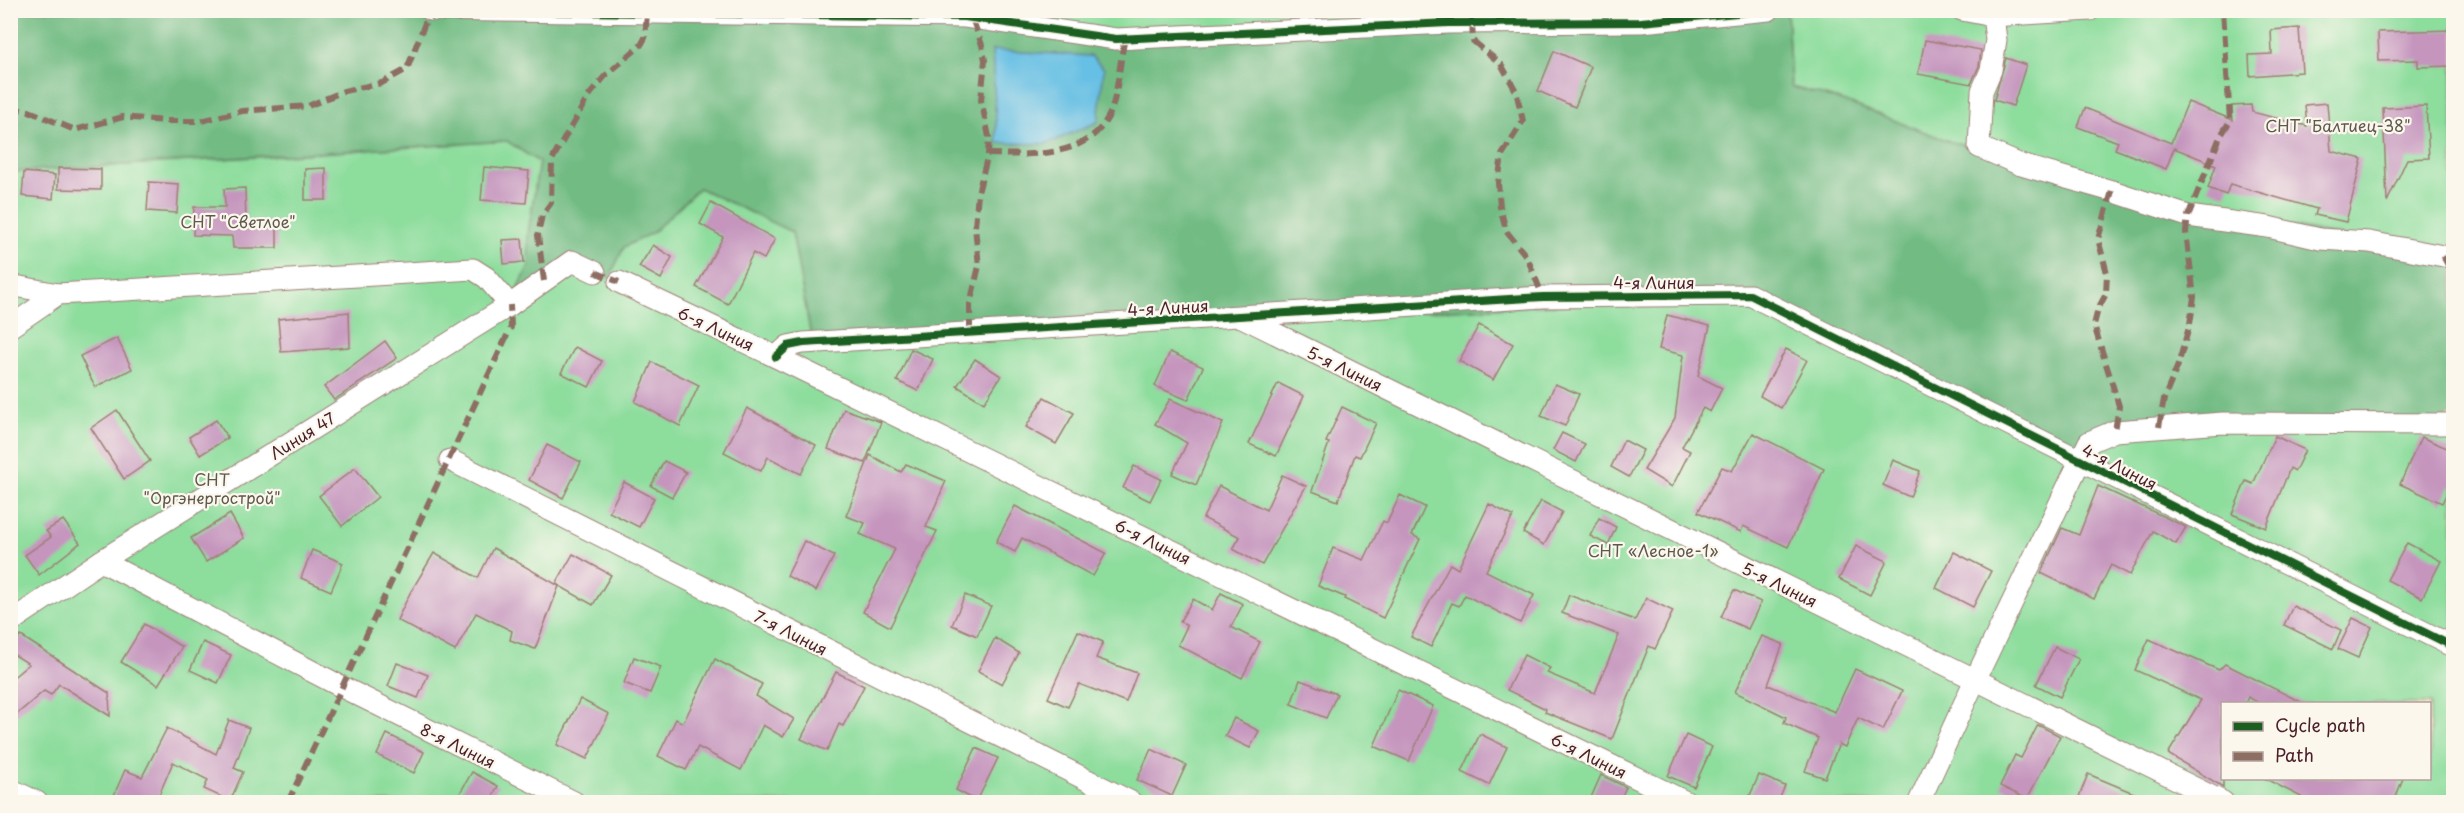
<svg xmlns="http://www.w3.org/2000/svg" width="2464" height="813" font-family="'Playpen Sans',sans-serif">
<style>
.green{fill:#8ddd9d;stroke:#6c7e64;stroke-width:1.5;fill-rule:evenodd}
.forest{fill:#72bc84;stroke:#5e6e58;stroke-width:1.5}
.water{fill:#66bfe4;stroke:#586f88;stroke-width:1.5}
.building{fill:#c595be}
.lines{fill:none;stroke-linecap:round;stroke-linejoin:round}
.minor-casing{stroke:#9e7e74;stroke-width:23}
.minor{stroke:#fff;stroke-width:21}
.quiet{stroke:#8d6e63;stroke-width:6;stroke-dasharray:12 6;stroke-linecap:butt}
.cycleway-casing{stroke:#fbf7ec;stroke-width:11}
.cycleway{stroke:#1b5e20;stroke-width:8}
.labels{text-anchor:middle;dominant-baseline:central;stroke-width:4.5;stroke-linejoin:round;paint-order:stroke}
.park-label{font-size:16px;fill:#5e584d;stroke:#fbf7ec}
.street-label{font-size:16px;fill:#4a1f2b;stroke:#fbf7ec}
</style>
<rect width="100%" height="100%" fill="#fbf7ec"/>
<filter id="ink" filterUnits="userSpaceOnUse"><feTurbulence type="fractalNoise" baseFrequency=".0167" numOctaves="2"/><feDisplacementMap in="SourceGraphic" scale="12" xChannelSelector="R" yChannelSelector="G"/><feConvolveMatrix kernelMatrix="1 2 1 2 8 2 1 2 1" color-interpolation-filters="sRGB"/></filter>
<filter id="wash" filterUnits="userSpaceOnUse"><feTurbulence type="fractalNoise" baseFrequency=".008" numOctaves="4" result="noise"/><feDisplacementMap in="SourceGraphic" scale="24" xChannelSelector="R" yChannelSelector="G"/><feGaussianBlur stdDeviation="1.35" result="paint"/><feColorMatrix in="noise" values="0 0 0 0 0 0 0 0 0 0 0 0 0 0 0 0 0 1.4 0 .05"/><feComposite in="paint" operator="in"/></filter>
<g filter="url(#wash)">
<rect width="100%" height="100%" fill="#f3dcbd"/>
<g class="green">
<polygon points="426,11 1771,11 1110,38"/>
<polygon points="1787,11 2453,11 2453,258 2204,218 1979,147 1951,142 1843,101 1791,87"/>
<path d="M507,141L539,162L528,235L529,267L511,303L572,261L609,278L624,247L653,232L699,187L792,232L812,342L1750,295L2115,431L2453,424V802H11V172ZM2222,704H2430V778H2222Z"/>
</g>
<polygon class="forest" points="11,11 426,11 955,17 1110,38 1787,11 1791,87 1843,101 1951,142 1979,147 2112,191 2453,258 2453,412 2439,424 2115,431 2080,461 1750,295 812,342 792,232 699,188 653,232 624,247 609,278 572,261 510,305 529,266 528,235 539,162 507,141 11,172"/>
<polygon class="water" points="992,50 1091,56 1104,69 1098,122 1046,144 997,143"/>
<g id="blocks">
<g class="building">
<polygon points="2299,28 2302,72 2250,76 2249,55 2272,54 2271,30"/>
<polygon points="2454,30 2454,66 2418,67 2418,60 2379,61 2378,32"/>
<polygon points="1925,40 1981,50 1979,66 1971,84 1918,74"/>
<polygon points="1554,51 1591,67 1575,107 1538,91"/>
<polygon points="2006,58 2026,65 2013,106 1994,100"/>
<polygon points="2188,102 2233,120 2232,106 2251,105 2252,112 2307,126 2305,105 2327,103 2331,151 2362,159 2346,222 2315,215 2317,209 2230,184 2226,195 2208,188 2216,165 2174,148 2166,169 2115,149 2118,142 2078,127 2085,108 2171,143"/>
<polygon points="2426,106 2429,158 2407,159 2387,202 2383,108"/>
<polygon points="484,167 529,171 526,203 481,200"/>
<polygon points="58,168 101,169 101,190 58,189"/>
<polygon points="326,168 326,200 305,200 305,169"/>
<polygon points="24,172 55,175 53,199 22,196"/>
<polygon points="149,182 179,184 177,213 147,211"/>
<polygon points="245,188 246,222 277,222 277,248 233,248 232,236 193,235 194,207 225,207 224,189"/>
<polygon points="711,203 775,239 764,259 753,253 728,304 696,287 723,237 700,224"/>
<polygon points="522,239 524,262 504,264 502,240"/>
<polygon points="653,245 672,257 661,279 639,267"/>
<polygon points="349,312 350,347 281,352 278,319"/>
<polygon points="1667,315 1710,326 1698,376 1722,388 1710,412 1703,408 1682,447 1690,451 1672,487 1644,470 1675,418 1683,355 1659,349"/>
<polygon points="1479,325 1513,344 1493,380 1459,361"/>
<polygon points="117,338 132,369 95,387 80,356"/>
<polygon points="385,341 397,358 334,400 324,387"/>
<polygon points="575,347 602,361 589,387 561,373"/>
<polygon points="911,349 933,359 918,391 897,381"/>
<polygon points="1786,349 1807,360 1781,408 1760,396"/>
<polygon points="1170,352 1203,367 1188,400 1155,386"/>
<polygon points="975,359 1001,376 984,403 957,386"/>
<polygon points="652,362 699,385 680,426 635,402"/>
<polygon points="1278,383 1304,396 1276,456 1249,444"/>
<polygon points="1555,384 1579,394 1565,426 1541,416"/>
<polygon points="1044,397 1074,413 1056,444 1026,427"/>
<polygon points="1170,399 1223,423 1196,485 1172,474 1187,443 1155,424"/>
<polygon points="1342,407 1376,423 1360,457 1355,455 1338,501 1312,491 1329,443 1326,442"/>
<polygon points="747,408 816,445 801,474 768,457 761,471 724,452"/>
<polygon points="844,409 881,422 865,463 828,449"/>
<polygon points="117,410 150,461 124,479 91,428"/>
<polygon points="216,420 228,438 200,455 189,437"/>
<polygon points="1562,433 1585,444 1576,462 1553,450"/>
<polygon points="1753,433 1824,469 1788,547 1743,526 1741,532 1698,512 1722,467 1732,471"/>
<polygon points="2275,436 2305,450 2295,471 2290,468 2266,528 2232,514 2246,481 2253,484"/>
<polygon points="2421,437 2454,451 2454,478 2442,503 2400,484"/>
<polygon points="1624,440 1643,450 1629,477 1611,467"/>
<polygon points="547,445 581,462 563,498 529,480"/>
<polygon points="870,455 901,472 906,464 946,481 926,527 937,531 890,627 863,612 895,549 860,534 865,523 846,516"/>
<polygon points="1893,460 1920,471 1910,497 1883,485"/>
<polygon points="664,461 686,472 672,497 651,486"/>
<polygon points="1134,466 1161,479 1150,501 1123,488"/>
<polygon points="355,468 378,497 342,526 319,496"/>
<polygon points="1282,475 1306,486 1262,565 1233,549 1240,537 1203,518 1219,486 1266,510"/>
<polygon points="624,482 654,498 639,527 609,512"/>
<polygon points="2098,486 2186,527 2176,544 2153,531 2130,575 2111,565 2094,599 2041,573 2062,528 2079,535"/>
<polygon points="1400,495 1425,507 1412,535 1420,539 1383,618 1344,599 1345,597 1318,586 1333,548 1364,560 1383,521 1387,523"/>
<polygon points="1541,501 1562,512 1544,545 1523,533"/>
<polygon points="1489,504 1513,516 1486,571 1534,595 1520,623 1465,595 1459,606 1452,603 1431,647 1411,637 1450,564 1458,569"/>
<polygon points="1015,506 1106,553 1093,576 1022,538 1015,552 996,542"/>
<polygon points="230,514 244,538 206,562 191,538"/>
<polygon points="1599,518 1616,527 1608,545 1590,536"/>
<polygon points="63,520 80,543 39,575 25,555 51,537 46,531"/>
<polygon points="804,541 834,556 816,591 787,576"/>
<polygon points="2407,543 2441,561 2422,598 2387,580"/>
<polygon points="1856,546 1887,561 1870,595 1839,579"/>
<polygon points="493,548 559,586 535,649 510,640 512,631 476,613 455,651 397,620 410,593 434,553 478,578"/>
<polygon points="312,550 343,563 331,591 301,578"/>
<polygon points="1954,552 1991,571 1973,607 1936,588"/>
<polygon points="573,554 611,575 593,605 556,584"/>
<polygon points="1734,590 1761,602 1748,629 1721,617"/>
<polygon points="1221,593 1243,604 1231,627 1260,642 1242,678 1178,645 1187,626 1180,621 1193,599 1212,610"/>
<polygon points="965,595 991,606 977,636 952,625"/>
<polygon points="1569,595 1635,620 1646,598 1673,611 1655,649 1649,646 1612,739 1545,712 1546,709 1507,690 1524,655 1550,668 1547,673 1595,693 1619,635 1562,613"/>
<polygon points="2293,606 2341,630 2333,649 2284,625"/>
<polygon points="2353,618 2372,627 2358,658 2338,649"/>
<polygon points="144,624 182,647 158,685 121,662"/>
<polygon points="1078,631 1103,642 1096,658 1137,673 1126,702 1079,684 1068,707 1048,698"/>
<polygon points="21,636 109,693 110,716 59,684 51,695 44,691 10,720 10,680 29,664 10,652 10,646"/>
<polygon points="1762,636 1783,644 1768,685 1835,712 1855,669 1902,691 1883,730 1858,718 1845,747 1839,744 1825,778 1805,771 1818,738 1784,723 1786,717 1735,692"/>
<polygon points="995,638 1019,653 1002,684 978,671"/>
<polygon points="2149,639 2219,670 2225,664 2305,704 2261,704 2248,697 2245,704 2223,704 2223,787 2168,754 2201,700 2135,670"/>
<polygon points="203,642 231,655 218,683 190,670"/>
<polygon points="2055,647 2079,659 2060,697 2036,685"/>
<polygon points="634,657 661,667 650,693 624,683"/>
<polygon points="715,659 762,684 756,696 794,719 783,737 763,725 741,770 698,747 686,770 658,756 676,719 683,723"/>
<polygon points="397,663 428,675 418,698 388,686"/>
<polygon points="836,672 864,686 843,726 839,724 827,751 801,739"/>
<polygon points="1300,680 1337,694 1326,718 1291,704"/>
<polygon points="1398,690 1433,706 1409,761 1374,746"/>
<polygon points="580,699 609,714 587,759 557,745"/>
<polygon points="1234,718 1259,731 1250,748 1225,736"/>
<polygon points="229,720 249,728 234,768 243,772 230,801 204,789 208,780 173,762 156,802 111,802 125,770 142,777 167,728 216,754"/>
<polygon points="2038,725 2060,736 2027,799 2000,786 2015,755 2021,758"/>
<polygon points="387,734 424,752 414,773 377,755"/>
<polygon points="1480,734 1507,747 1489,785 1462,772"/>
<polygon points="1686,735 1712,747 1694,787 1668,776"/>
<polygon points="976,748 998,758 977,801 956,790"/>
<polygon points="1151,749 1186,765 1172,796 1137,780"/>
<polygon points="472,772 498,786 490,802 455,802"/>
<polygon points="2088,774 2155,802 2077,802"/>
<polygon points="1601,775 1626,787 1619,802 1589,802"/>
<polygon points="1759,775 1785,786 1778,802 1747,802"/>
<polygon points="2264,778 2403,778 2394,802 2311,802"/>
</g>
</g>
</g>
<g filter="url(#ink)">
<use href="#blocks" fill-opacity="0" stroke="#9e7e74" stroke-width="1.5"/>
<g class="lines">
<defs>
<g id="minor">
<polyline points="430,10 965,17 1116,39 1448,23 1641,22 1769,10"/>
<polyline points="1962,10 1993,16 2090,10"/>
<polyline points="1993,16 1996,40 1991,70 1982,91 1979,147 2021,165 2112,191 2188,216 2268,227 2320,239 2369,242 2454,258"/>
<polyline points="619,282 776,357 1686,802"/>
<polyline points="10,285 58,294 473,269 487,278 510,305"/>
<polyline points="1242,317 2223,802"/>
<polyline points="10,327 58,294"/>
<polyline points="776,357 788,346 803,343 1543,297 1750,295 2454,647"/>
<polyline points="450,460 1131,802"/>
<polyline points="101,561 342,687 574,802"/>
<polyline points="10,622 101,561 510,305 572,261 595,272"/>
<polyline points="10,789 37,802"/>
<polyline points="1919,802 1975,680 2089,442 2115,431 2223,423 2454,424"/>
</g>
</defs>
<use href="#minor" class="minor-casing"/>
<use href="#minor" class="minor"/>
<g class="quiet">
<polyline points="1448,10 1448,23"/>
<polyline points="1472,23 1473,41 1501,64 1516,91 1523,121 1502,155 1498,183 1500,207 1506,231 1527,257 1543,297"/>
<polyline points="10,108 29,111 75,130 123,117 165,121 201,121 242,111 308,106 344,91 382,83 407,69 425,23 439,11"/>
<path d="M988,154C1030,155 1091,159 1111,111C1118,92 1120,59 1125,38"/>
<polyline points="2112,191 2098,239 2107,273 2106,294 2098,309 2094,325 2119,406 2115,431"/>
<polyline points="2443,256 2454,276"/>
<polyline points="595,272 619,282"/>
<polyline points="544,281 538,235 542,215 551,203 552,160 588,97 605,76 641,45 645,38 647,14"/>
<polyline points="970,333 970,304 979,266 975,227 978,193 988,154 989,137 981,100 985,60 982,45 972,18"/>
<polyline points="2159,427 2164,399 2178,365 2190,324 2194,297 2186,232 2188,216 2220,137 2230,121 2223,10"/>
<polyline points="288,802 511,327 510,305"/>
</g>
<defs>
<g id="cycleway">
<polyline points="430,10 965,17 1116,39 1448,23 1641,22 1769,10"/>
<polyline points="776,357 788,346 803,343 1543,297 1750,295 2454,647"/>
</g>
</defs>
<use href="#cycleway" class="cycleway-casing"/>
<use href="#cycleway" class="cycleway"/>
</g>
</g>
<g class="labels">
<g class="park-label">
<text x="2338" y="125">СНТ "Балтиец-38"</text>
<text x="238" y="221">СНТ "Светлое"</text>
<text x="212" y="479">СНТ<tspan x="212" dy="18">"Оргэнергострой"</tspan></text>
<text x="1653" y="550">СНТ «Лесное-1»</text>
</g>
<g class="street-label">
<text x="1654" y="282">4-я Линия</text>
<text transform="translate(1168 307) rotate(-3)">4-я Линия</text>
<text transform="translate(716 328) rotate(25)">6-я Линия</text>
<text transform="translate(1345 368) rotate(26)">5-я Линия</text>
<text transform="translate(302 435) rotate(-32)">Линия 47</text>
<text transform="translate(2120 466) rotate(27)">4-я Линия</text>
<text transform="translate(1153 541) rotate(26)">6-я Линия</text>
<text transform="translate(1780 584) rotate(26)">5-я Линия</text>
<text transform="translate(791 632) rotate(27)">7-я Линия</text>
<text transform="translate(458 745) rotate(26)">8-я Линия</text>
<text transform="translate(1589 755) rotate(26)">6-я Линия</text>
</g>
</g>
<rect width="2464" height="813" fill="none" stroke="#fbf7ec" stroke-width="36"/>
<rect x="2221" y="702" width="210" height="78" fill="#fbf7ec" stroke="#b4a19f" stroke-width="1.5"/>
<rect x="2233" y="722" width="30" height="9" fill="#1b5e20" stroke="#b4a19f" stroke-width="1.5"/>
<text x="2275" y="732" font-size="18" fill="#4a1f2b">Cycle path</text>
<rect x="2233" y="752" width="30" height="9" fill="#8d6e63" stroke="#b4a19f" stroke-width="1.5"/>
<text x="2275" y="762" font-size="18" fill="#4a1f2b">Path</text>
</svg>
